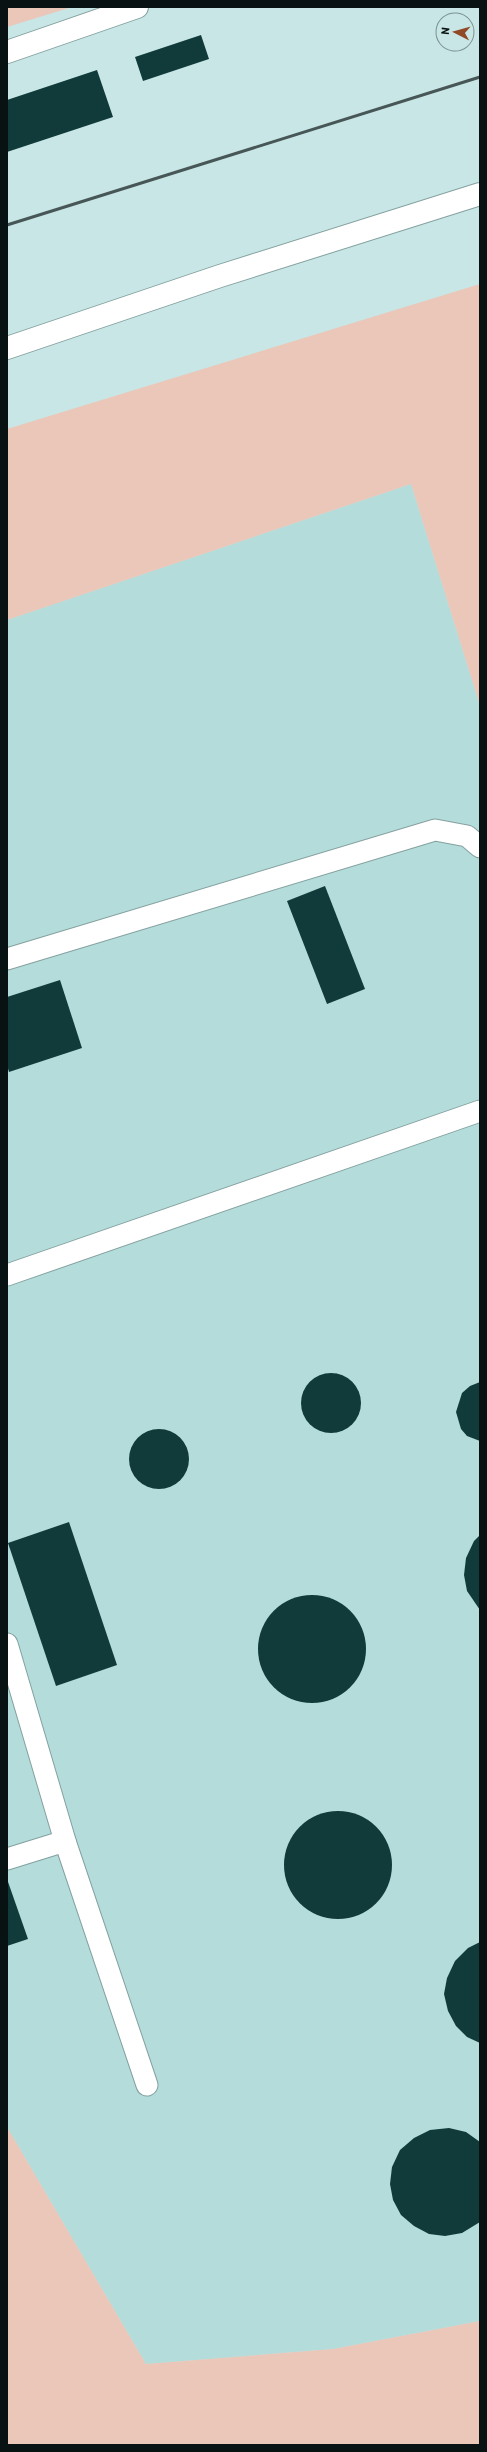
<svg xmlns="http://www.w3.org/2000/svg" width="487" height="2452" font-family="Barlow,sans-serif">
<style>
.built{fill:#b4dcda}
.green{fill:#eac7b9}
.building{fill:#113b3a}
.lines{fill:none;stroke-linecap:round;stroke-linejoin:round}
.service-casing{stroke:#84a1a0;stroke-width:23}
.minor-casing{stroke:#84a1a0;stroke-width:24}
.tertiary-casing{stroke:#84a1a0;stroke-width:24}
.service{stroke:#fff;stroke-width:21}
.minor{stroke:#fff;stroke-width:22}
.tertiary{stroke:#fff;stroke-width:22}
.rail{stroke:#475757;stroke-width:3}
</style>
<rect width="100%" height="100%" fill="#c8e6e5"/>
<polygon class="built" points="411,484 480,706 480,2321 333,2349 146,2364 7,2127 7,620"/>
<g class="green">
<polygon points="7,7 72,7 7,27"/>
<polygon points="480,284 480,706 411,484 7,620 7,429"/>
<polygon points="7,2127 146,2364 333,2349 480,2321 480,2445 7,2445"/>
</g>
<g class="building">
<polygon points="201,35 209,59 143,81 135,57"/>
<polygon points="97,70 113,117 7,152 7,100"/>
<polygon points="325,886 365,989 327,1004 287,901"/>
<polygon points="60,980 82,1048 9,1072 7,1065 7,997"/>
<circle cx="331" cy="1403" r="30"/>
<polygon points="480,1382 480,1441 467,1436 461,1429 456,1412 462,1393 470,1386"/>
<circle cx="159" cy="1459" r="30"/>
<polygon points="69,1522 117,1665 56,1686 8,1543"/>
<polygon points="480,1535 480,1610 467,1591 464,1575 466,1558 474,1541"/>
<circle cx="312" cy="1649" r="54"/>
<circle cx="338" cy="1865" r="54"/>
<polygon points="7,1879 28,1939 7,1946"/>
<polygon points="480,1942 480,2043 467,2037 456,2026 448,2011 444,1994 447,1978 455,1961 468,1948"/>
<polygon points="449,2128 466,2132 480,2142 480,2222 462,2233 445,2236 429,2234 414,2226 401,2215 393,2200 390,2184 392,2167 400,2150 414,2138 430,2130"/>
</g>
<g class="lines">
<defs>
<g id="service">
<polyline points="7,959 435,830 467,836 480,847"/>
<polyline points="7,1275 480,1111"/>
<polyline points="7,1644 65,1841 147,2085"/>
<polyline points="7,1859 65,1841"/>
</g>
<polyline id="minor" points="7,348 220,276 480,194"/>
<polyline id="tertiary" points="7,52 137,7"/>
</defs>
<use href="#service" class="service-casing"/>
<use href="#minor" class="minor-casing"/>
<use href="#tertiary" class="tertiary-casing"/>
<use href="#service" class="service"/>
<use href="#minor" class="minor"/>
<use href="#tertiary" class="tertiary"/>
<polyline class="rail" points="7,225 480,77"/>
</g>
<rect width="487" height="2452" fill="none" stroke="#081212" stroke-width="16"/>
<g transform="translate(455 32) rotate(276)"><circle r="19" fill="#c8e6e5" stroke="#7b9191"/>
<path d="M0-3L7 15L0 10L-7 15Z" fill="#914927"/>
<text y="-6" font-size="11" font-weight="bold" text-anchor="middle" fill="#081212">N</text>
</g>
</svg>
